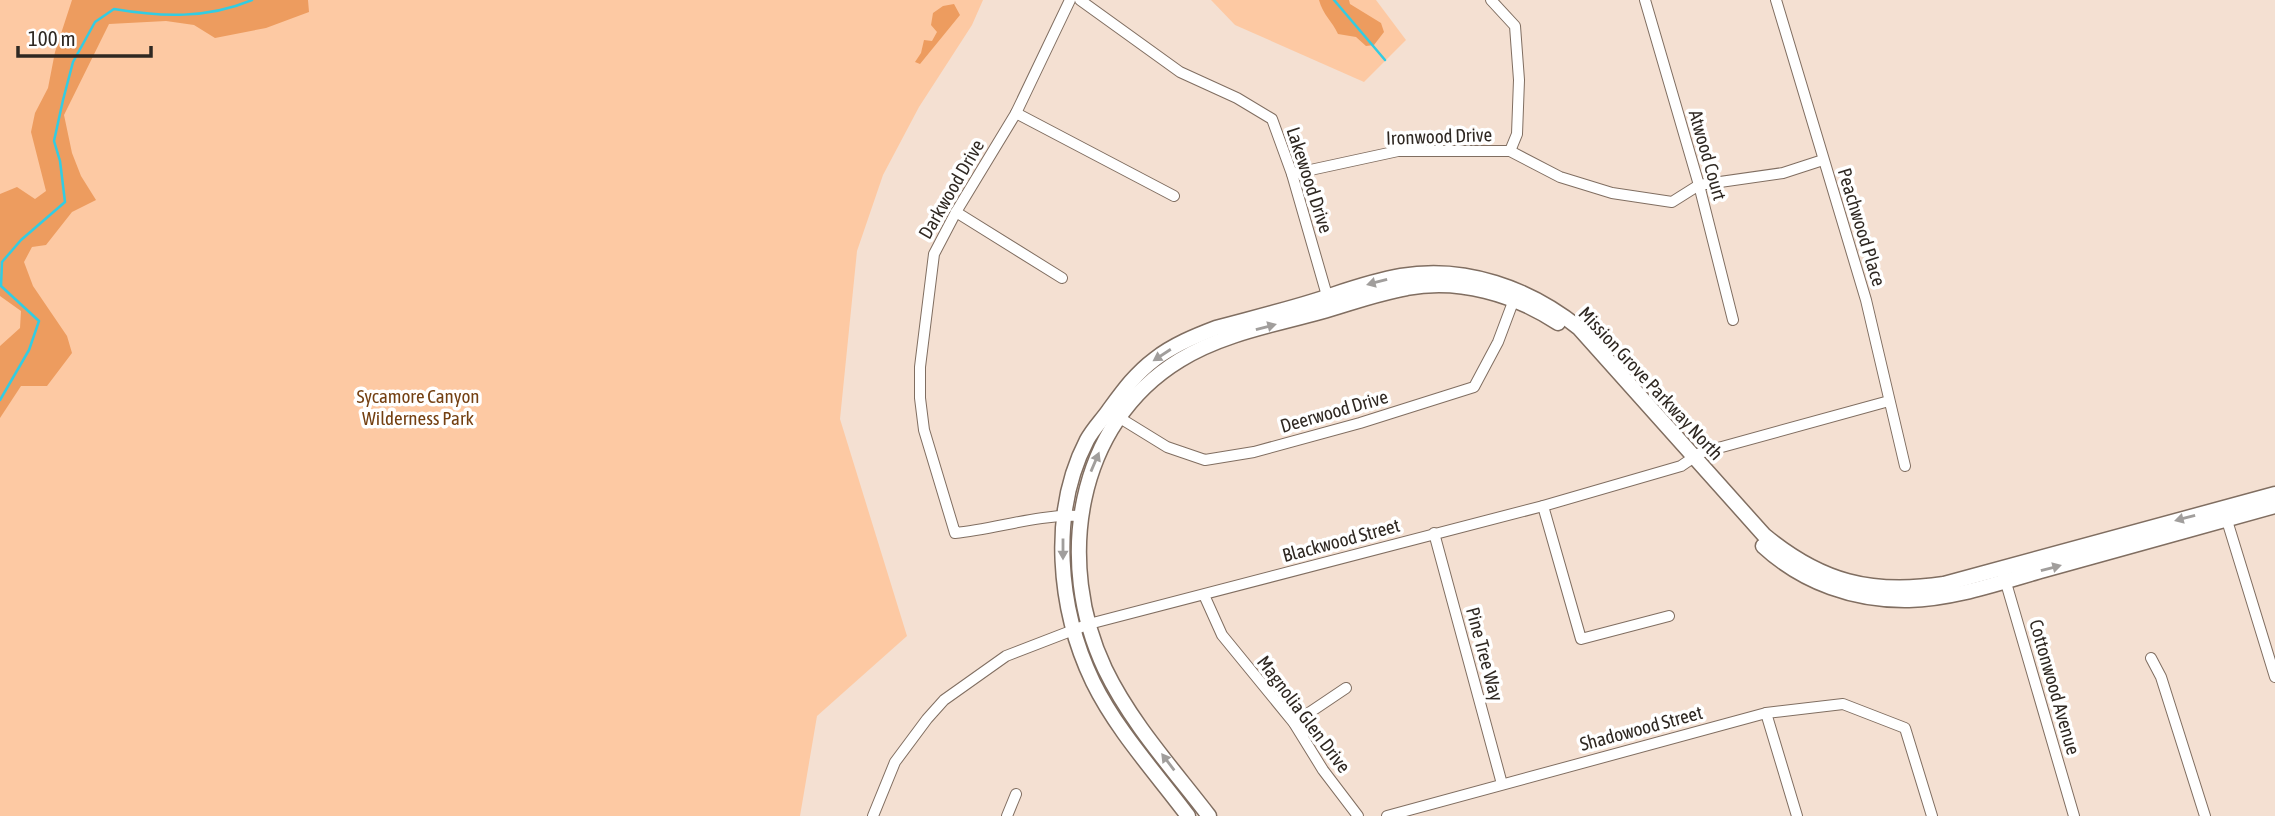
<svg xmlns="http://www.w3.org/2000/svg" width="2275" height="816" font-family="'Asap Condensed',sans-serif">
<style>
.green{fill:#fdc9a3}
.forest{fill:#ed9c5f}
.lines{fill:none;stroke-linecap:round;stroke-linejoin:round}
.stream{stroke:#33cce2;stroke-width:2.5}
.street-casing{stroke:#806e61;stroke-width:12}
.secondary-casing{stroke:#806e61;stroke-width:17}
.street{stroke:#fff;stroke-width:10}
.secondary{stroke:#fff;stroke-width:14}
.oneway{fill:#a19e9c}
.labels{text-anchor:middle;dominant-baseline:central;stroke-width:7;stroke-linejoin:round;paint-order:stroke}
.street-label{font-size:19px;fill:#2f2822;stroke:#fff}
.park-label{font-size:19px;fill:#744012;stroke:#fff}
</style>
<rect width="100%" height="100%" fill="#f4e0d2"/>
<g class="green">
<polygon points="0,0 983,0 972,25 919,107 883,175 857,251 840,419 907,636 817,716 800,816 0,816"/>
<polygon points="1211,0 1376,0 1406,40 1364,82 1235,25"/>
</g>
<g class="forest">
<polygon points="72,0 308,0 309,12 266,28 215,38 194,25 166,21 109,24 64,115 72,153 81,176 96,200 72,212 46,245 32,247 24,262 33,286 67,336 72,353 47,386 21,386 0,418 0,346 20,328 21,311 0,296 0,194 17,187 35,199 46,191 31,132 35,113 48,88 55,52"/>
<path d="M1319,0H1349L1350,4L1381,23L1384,32L1374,45L1366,46L1356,37L1338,34C1332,21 1323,15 1319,0Z"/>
<polygon points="954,4 960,15 920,64 915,62 921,53 924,40 932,41 937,32 931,25 933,13 943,6"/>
</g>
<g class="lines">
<g class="stream">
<polyline points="1334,0 1385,60"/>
<path d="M0,400L29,350L39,321L1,286L2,262L21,240L65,202L60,161L54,141L63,100L73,62L95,22L114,9C161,17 207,19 252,0"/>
</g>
<defs>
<g id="street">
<path d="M1070,0L1016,113L956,212L934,254L920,367V398L924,430L955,533C997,529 1037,514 1080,516"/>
<polyline points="1080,0 1180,72 1237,98 1272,119 1292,174 1328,299"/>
<polyline points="1491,0 1515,26 1519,80 1517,134 1510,151"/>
<polyline points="1645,0 1699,185 1733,320"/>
<polyline points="1776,0 1866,300 1905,466"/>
<polyline points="1016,113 1174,196"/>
<polyline points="1292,174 1398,151 1510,151 1560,177 1612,193 1672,202 1699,185 1783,173 1823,160"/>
<polyline points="956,212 1062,278"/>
<polyline points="1115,415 1167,447 1205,460 1254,452 1360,423 1474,387 1498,342 1516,294"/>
<polyline points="1543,506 1581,639 1669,616"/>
<polyline points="2225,514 2275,677"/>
<polyline points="1434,533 1502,784"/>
<polyline points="2004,576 2074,816"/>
<polyline points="1204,595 1222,635 1294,723 1323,770 1358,816"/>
<polyline points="2151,658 2161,677 2205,816"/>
<polyline points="1766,713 1797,816"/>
<polyline points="1294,723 1346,688"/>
<polyline points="873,816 895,762 927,719 944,700 1006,656 1089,624 1543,506 1681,466 1700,453 1889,401"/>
<polyline points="1007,816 1016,794"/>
<polyline points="1387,816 1766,713 1843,704 1905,728 1932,816"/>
</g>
<g id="secondary">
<path d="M1763,546C1803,583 1855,601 1909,600C1955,599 2001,582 2044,570C2121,549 2198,527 2275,506"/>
<path d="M1188,816C1156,773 1117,731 1093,682C1058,609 1049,513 1087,440C1093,429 1102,420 1109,410C1123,391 1135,374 1155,359C1173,345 1195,336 1216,328C1249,319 1282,311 1314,301C1342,292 1371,281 1401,276C1465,265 1529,288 1579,328L1764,535C1821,582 1871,595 1944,584L2275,494"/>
<path d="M1209,816C1173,769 1131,723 1105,669C1055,563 1075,424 1180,360C1222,334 1273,325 1320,312C1349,304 1377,293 1407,288C1459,278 1514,294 1558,323"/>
</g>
</defs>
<use href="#street" class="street-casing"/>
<use href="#secondary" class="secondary-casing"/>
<use href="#street" class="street"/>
<use href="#secondary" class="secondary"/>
</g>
<defs><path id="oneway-solid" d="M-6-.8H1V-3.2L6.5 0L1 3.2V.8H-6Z" transform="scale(1.75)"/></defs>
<g class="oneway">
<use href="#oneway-solid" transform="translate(1377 282) rotate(165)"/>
<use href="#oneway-solid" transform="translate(1266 327) rotate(-15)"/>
<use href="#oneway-solid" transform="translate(1162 355) rotate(147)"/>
<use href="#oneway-solid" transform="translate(1095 462) rotate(-67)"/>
<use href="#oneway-solid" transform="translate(2185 518) rotate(165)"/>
<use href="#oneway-solid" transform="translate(1063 549) rotate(90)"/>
<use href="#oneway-solid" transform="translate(2051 568) rotate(-15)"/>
<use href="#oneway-solid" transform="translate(1168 762) rotate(-127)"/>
</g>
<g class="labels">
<g class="street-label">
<text transform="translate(1439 136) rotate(-2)">Ironwood Drive</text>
<text transform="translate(1708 155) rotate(74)">Atwood Court</text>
<text transform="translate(1310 180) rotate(72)">Lakewood Drive</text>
<text transform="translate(951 189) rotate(-60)">Darkwood Drive</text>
<text transform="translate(1862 227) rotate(73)">Peachwood Place</text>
<text transform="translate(1651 383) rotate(47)">Mission Grove Parkway North</text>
<text transform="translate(1334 411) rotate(-16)">Deerwood Drive</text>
<text transform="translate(1341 540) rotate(-15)">Blackwood Street</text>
<text transform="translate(1485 654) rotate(75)">Pine Tree Way</text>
<text transform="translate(2055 687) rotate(74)">Cottonwood Avenue</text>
<text transform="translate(1304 714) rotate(53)">Magnolia Glen Drive</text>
<text transform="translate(1641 728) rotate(-15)">Shadowood Street</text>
</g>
<g class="park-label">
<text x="418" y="396">Sycamore Canyon<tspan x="418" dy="22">Wilderness Park</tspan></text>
</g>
</g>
<path d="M18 46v10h133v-10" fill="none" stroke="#2f2822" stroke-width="3.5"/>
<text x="28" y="46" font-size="21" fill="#2f2822" stroke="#ffffff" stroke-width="5" paint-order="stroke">100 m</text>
</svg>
